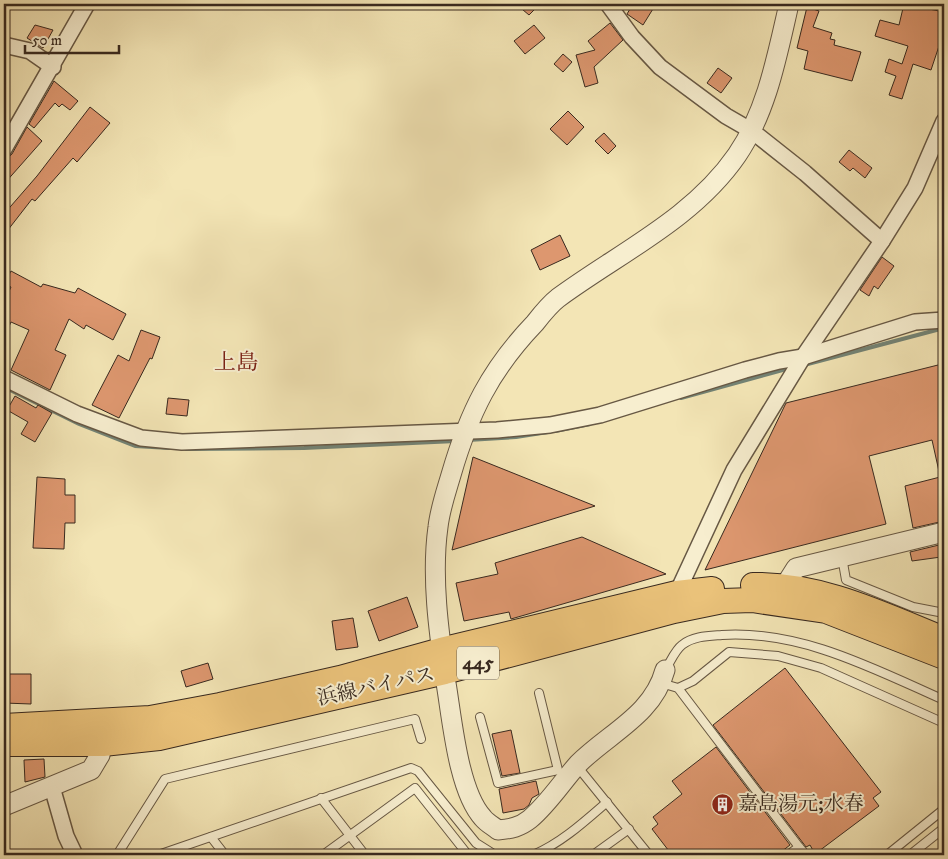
<svg xmlns="http://www.w3.org/2000/svg" width="948" height="859" font-family="'IM FELL DW Pica','Noto Serif JP',serif">
<style>
.lines{fill:none;stroke-linecap:round;stroke-linejoin:round}
.stream{stroke:#738375;stroke-width:4}
.building{fill:#dd976f;stroke:#38291f}
.service-casing{stroke:#675844;stroke-width:10}
.minor-casing{stroke:#675844;stroke-width:18}
.tertiary-casing{stroke:#675844;stroke-width:21}
.trunk-casing{stroke:#38291f;stroke-width:26}
.service{stroke:#f7eecf;stroke-width:8}
.minor{stroke:#f7eecf;stroke-width:15}
.tertiary{stroke:#f7eecf;stroke-width:19}
.trunk{stroke:#eac27a;stroke-width:24}
.labels{text-anchor:middle;dominant-baseline:central;stroke-width:4;stroke-linejoin:round;paint-order:stroke}
.shield{fill:#f7eecf;stroke:#716454;stroke-width:1}
.shield-label{font-size:19px;font-weight:bold;fill:#38291f}
.street-label{font-size:20px;fill:#38291f;stroke:#f7eecf}
.poi-label{font-size:20px;fill:#38291f;stroke:#f7eecf;text-anchor:start}
.quarter-label{font-size:22px;fill:#7a1f14;stroke:#f7eecf}
</style>
<rect width="100%" height="100%" fill="#f3e5b5"/>
<filter id="stains"><feTurbulence type="fractalNoise" baseFrequency=".004" numOctaves="4"/><feColorMatrix values="0 0 0 0 .2 0 0 0 0 .09 0 0 0 0 .02 0 0 0 .5 -.17"/></filter>
<radialGradient id="worn" r=".72"><stop offset=".6" stop-color="#630" stop-opacity="0"/><stop offset="1" stop-color="#630" stop-opacity=".3"/></radialGradient>
<g class="lines">
<g class="stream">
<polyline points="804,365 944,328"/>
<polyline points="4,387 79,424 135,446 169,448"/>
<polyline points="681,398 790,368"/>
<polyline points="555,431 590,424"/>
<polyline points="468,440 516,437 548,432"/>
<polyline points="186,449 304,448 456,441"/>
</g>
</g>
<g class="building">
<polygon points="516,4 540,4 529,15"/>
<polygon points="633,4 656,4 643,25 627,14"/>
<polygon points="904,4 944,12 944,44 940,43 931,70 913,64 902,99 889,95 896,76 885,72 889,59 902,64 908,46 875,36 880,20 899,25"/>
<polygon points="807,7 819,11 813,27 832,33 830,39 835,40 834,45 861,52 852,81 804,69 808,51 797,48"/>
<polygon points="610,23 623,40 594,67 598,83 585,87 576,55 595,50 588,41"/>
<polygon points="35,25 53,30 43,48 27,38"/>
<polygon points="534,25 545,38 525,54 514,41"/>
<polygon points="563,54 572,62 563,72 554,64"/>
<polygon points="718,68 732,78 721,93 707,83"/>
<polygon points="54,81 78,101 70,110 62,104 59,107 55,103 34,128 29,124"/>
<polygon points="90,107 110,123 77,162 73,158 35,201 32,199 4,235 4,214 37,176"/>
<polygon points="568,111 584,127 567,145 550,129"/>
<polygon points="27,127 42,141 4,184 4,161 12,154"/>
<polygon points="604,133 616,146 608,154 595,141"/>
<polygon points="849,150 872,168 865,178 853,168 850,171 839,162"/>
<polygon points="560,235 570,256 540,270 531,250"/>
<polygon points="882,257 894,266 878,289 874,286 869,296 860,290"/>
<polygon points="11,271 41,287 43,284 75,293 78,288 126,314 113,340 86,325 84,329 69,319 55,350 66,355 50,390 11,370 29,330 11,322 4,337 4,302 11,287 4,284"/>
<polygon points="141,330 160,337 152,359 150,358 119,418 92,405 118,355 129,361"/>
<polygon points="942,364 944,372 944,475 940,476 932,440 869,456 886,524 705,570 786,403"/>
<polygon points="15,396 36,408 38,405 52,413 35,442 21,434 28,422 7,410"/>
<polygon points="168,398 189,400 187,416 166,414"/>
<polygon points="473,457 595,506 452,550"/>
<polygon points="944,476 944,521 913,528 905,486"/>
<polygon points="37,477 65,479 65,495 75,495 75,523 65,523 64,549 33,548"/>
<polygon points="582,537 666,574 511,619 509,612 464,621 456,583 498,574 495,563"/>
<polygon points="939,545 941,557 912,561 910,552"/>
<polygon points="407,597 418,627 379,641 368,611"/>
<polygon points="353,618 358,647 336,650 332,621"/>
<polygon points="208,663 213,679 186,687 181,671"/>
<polygon points="785,668 881,792 873,798 879,806 815,854 810,845 806,847 803,843 713,725"/>
<polygon points="4,674 31,674 31,704 4,703"/>
<polygon points="511,730 520,773 502,776 492,734"/>
<polygon points="716,747 790,845 777,855 771,850 765,855 672,855 652,829 658,824 653,817 682,794 672,781"/>
<polygon points="44,759 45,777 25,782 24,760"/>
<polygon points="536,781 539,794 532,798 529,805 524,809 503,813 499,789"/>
</g>
<g class="lines">
<defs>
<g id="service">
<polyline points="842,557 846,580 913,607 944,613"/>
<path d="M665,670C670,663 675,650 682,645C693,636 709,636 722,635C801,630 874,669 944,700"/>
<polyline points="661,683 678,688 799,847 788,855"/>
<polyline points="678,688 693,681 729,652 778,656 821,668 944,723"/>
<polyline points="480,717 498,783 558,770 539,693"/>
<polyline points="577,766 649,855"/>
<polyline points="321,798 365,855"/>
<polyline points="211,837 225,855"/>
<polyline points="799,847 806,855"/>
<polyline points="117,855 165,779 415,719 421,739"/>
<polyline points="158,855 411,768 418,771 476,843 495,855"/>
<polyline points="323,855 415,788 468,855"/>
<path d="M533,855C561,843 584,822 607,802"/>
<polyline points="593,855 629,829"/>
<polyline points="887,855 944,809"/>
<polyline points="910,855 944,828"/>
</g>
<g id="minor">
<polyline points="608,4 632,37 660,67 726,116 752,131 805,173 882,241"/>
<polyline points="4,45 30,51 53,67"/>
<polyline points="4,149 87,4"/>
<polyline points="4,378 77,414 141,438 182,442 497,430 550,425 600,415 745,370 779,361 803,357 915,322 944,320"/>
<polyline points="676,599 677,593 734,470 803,357 882,241 915,188 944,121"/>
<polyline points="52,787 66,836 75,855"/>
</g>
<g id="tertiary">
<polyline points="783,600 784,587 796,568 944,532"/>
<path d="M665,670C653,715 609,733 578,764C562,782 548,804 530,819C520,827 511,829 498,830C493,826 487,823 483,818C458,791 452,718 446,683C439,633 431,577 438,527C440,509 446,492 451,475C469,413 490,370 535,323C542,314 549,305 558,298C619,253 693,219 737,155C767,111 777,56 789,4"/>
<polyline points="4,806 91,770 100,755 105,731"/>
</g>
<g id="trunk">
<path d="M753,585C822,584 882,614 944,639"/>
<polyline points="4,726 150,718 220,705 340,678 441,650 677,593 712,589"/>
<polyline points="4,744 103,744 159,738 445,672 674,611 723,601 752,600 826,611 944,657"/>
</g>
</defs>
<use href="#service" class="service-casing"/>
<use href="#minor" class="minor-casing"/>
<use href="#tertiary" class="tertiary-casing"/>
<use href="#trunk" class="trunk-casing"/>
<use href="#service" class="service"/>
<use href="#minor" class="minor"/>
<use href="#tertiary" class="tertiary"/>
<use href="#trunk" class="trunk"/>
</g>
<defs>
<symbol id="building-disc" viewBox="-11 -11 22 22"><circle r="9.5" fill="#8f2418" stroke="#f7eecf"/><path d="M-4-6H4V6H1V3H-1V6H-4ZM-2.5-4.3h1.7v1.8h-1.7ZM.8-4.3h1.7v1.8H.8ZM-2.5-1h1.7V.8h-1.7ZM.8-1h1.7V.8H.8Z" fill="#fff"/></symbol>
</defs>
<g fill-rule="evenodd">
<use href="#building-disc" x="710" y="792" width="25" height="25"/>
</g>
<g class="labels">
<rect class="shield" x="457" y="646.5" width="42" height="33" rx="4"/>
<g class="shield-label">
<text x="478" y="663">445</text>
</g>
<g class="street-label">
<text transform="translate(376 687) rotate(-12)">浜線バイパス</text>
</g>
<g class="poi-label">
<text x="738" y="804">嘉島湯元;水春</text>
</g>
<g class="quarter-label">
<text x="236" y="362">上島</text>
</g>
</g>
<rect width="948" height="859" fill="none" stroke="#f3e5b5" stroke-width="20"/>
<rect x="5" y="5" width="938" height="849" fill="none" stroke="#38291f" stroke-width="2.5"/>
<rect x="10" y="10" width="928" height="839" fill="none" stroke="#38291f"/>
<path d="M25 45v8h94v-8" fill="none" stroke="#38291f" stroke-width="2.5"/>
<text x="32" y="45" font-size="15" fill="#38291f" stroke="#f7eecf" stroke-width="4" paint-order="stroke">50 m</text>
<rect width="100%" height="100%" filter="url(#stains)"/>
<rect width="100%" height="100%" fill="url(#worn)"/>
</svg>
